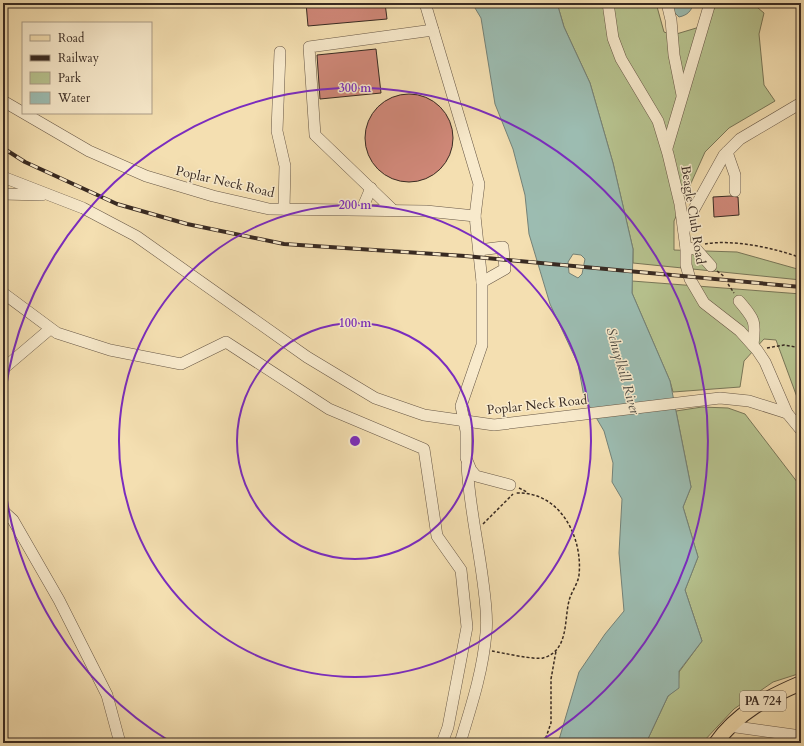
<svg xmlns="http://www.w3.org/2000/svg" width="804" height="746" font-family="Cardo,serif">
<style>
.green{fill:#b7c38f;stroke:#787658}
.water{fill:#9cbcb1;stroke:#748278;fill-rule:evenodd}
.building{fill:#d08879;stroke:#382a22}
.lines{fill:none;stroke-linecap:round;stroke-linejoin:round}
.minor-casing{stroke:#675746;stroke-width:12}
.major-casing{stroke:#382a22;stroke-width:16}
.path{stroke:#382a22;stroke-width:1.5;stroke-dasharray:3 2;stroke-linecap:butt}
.minor{stroke:#f8eacc;stroke-width:11}
.major{stroke:#f4dfb1;stroke-width:14}
.rail-casing{stroke:#382a22;stroke-width:4}
.rail{stroke:#f8eacc;stroke-width:2.5;stroke-dasharray:8;stroke-linecap:butt}
.ring{fill:none;stroke:#7b2cbf;stroke-width:2}
.labels{text-anchor:middle;dominant-baseline:central;stroke-width:3;stroke-linejoin:round;paint-order:stroke}
.shield{fill:#f8eacc;stroke:#726455;stroke-width:1}
.shield-label{font-size:12px;font-weight:bold;fill:#382a22}
.street-label{font-size:13px;fill:#382a22;stroke:#f8eacc}
.water-label{font-size:14px;font-style:italic;fill:#514e46;stroke:#f8eacc}
.centre{fill:#7b2cbf;stroke:#f8eacc;stroke-width:2}
.ring-label{font-size:12px;text-anchor:middle;font-weight:bold;fill:#7b2cbf;stroke:#f8eacc;stroke-width:3;stroke-linejoin:round;paint-order:stroke}
</style>
<rect width="100%" height="100%" fill="#f4dfb1"/>
<filter id="stains"><feTurbulence type="fractalNoise" baseFrequency=".005" numOctaves="4"/><feColorMatrix values="0 0 0 0 .2 0 0 0 0 .09 0 0 0 0 .02 0 0 0 .5 -.17"/></filter>
<radialGradient id="worn" r=".72"><stop offset=".6" stop-color="#630" stop-opacity="0"/><stop offset="1" stop-color="#630" stop-opacity=".3"/></radialGradient>
<g class="green">
<polygon points="557,3 656,3 664,32 673,35 703,26 718,3 752,3 764,13 759,34 764,85 775,101 729,128 705,152 674,221 674,250 737,252 801,270 801,280 633,263 633,249 613,163 590,83 564,27"/>
<polygon points="632,281 801,294 801,408 776,340 764,339 744,361 740,387 673,392 670,381 632,293"/>
<polygon points="702,407 728,408 745,414 801,487 801,673 773,682 734,709 702,743 646,743 668,696 678,688 679,672 702,641 685,590 698,557 683,507 691,487 676,411"/>
</g>
<g class="water">
<path d="M472,3H557L564,27L590,83L613,163L633,249L632,293L670,381L691,487L683,507L698,557L685,590L702,641L679,671V688L668,696L646,743H558L579,672L605,634L624,611L619,553L622,499L612,482L613,463L604,431L584,397L578,364L550,304L529,234L525,195L513,149L495,104L481,18ZM573,254L581,255L585,259L582,274L578,278L569,273L568,262Z"/>
<path d="M671,3H694C691,11 688,15 679,17L673,11Z"/>
</g>
<g class="building">
<polygon points="306,3 385,3 387,19 308,26"/>
<polygon points="376,49 381,93 320,99 317,55"/>
<circle cx="409" cy="138" r="44"/>
<polygon points="731,196 738,197 739,215 714,217 713,197"/>
</g>
<g class="lines">
<defs>
<g id="minor">
<polyline points="425,3 479,184 475,216"/>
<polyline points="608,3 613,38 621,59 658,121 668,154 680,204 686,249 686,265 690,279 704,303 740,331 757,350 765,362 787,413 801,430"/>
<polyline points="667,3 671,20 674,55 682,95"/>
<polyline points="280,52 277,131 285,166 284,209"/>
<polyline points="3,101 89,151 146,176 213,196 269,209 426,211 475,216 482,282 482,345 461,406 466,431 466,458 471,470 476,476 510,485"/>
<polyline points="667,148 710,3"/>
<polyline points="727,152 735,175 735,191"/>
<polyline points="3,177 83,208 136,236 307,357 375,398 424,415 494,425 720,398 749,401 787,413"/>
<polyline points="3,194 42,195"/>
<polyline points="362,209 371,188"/>
<polyline points="393,210 315,135 309,47 433,30"/>
<polyline points="684,231 688,220 724,155 740,139 801,103"/>
<polyline points="686,248 696,249 711,266"/>
<polyline points="479,250 503,247 505,269 482,282"/>
<polyline points="3,293 57,333 110,350 181,364 226,342 329,409 424,449 437,536 461,570 467,627 448,727 442,743"/>
<path d="M739,301C755,320 756,321 753,345"/>
<polyline points="3,369 50,329"/>
<polyline points="3,511 13,520 59,600 107,695 120,743"/>
<polyline points="729,726 801,736"/>
<path d="M460,743C471,707 483,671 486,633C488,617 485,598 483,582C478,542 469,504 467,464"/>
</g>
<path id="major" d="M716,743C737,713 768,697 801,683"/>
</defs>
<use href="#minor" class="minor-casing"/>
<use href="#major" class="major-casing"/>
<g class="path">
<path d="M705,244C732,239 776,248 801,258"/>
<polyline points="717,271 725,277"/>
<polyline points="728,284 734,293"/>
<polyline points="767,348 784,345 801,348"/>
<polyline points="519,488 527,492"/>
<polyline points="483,524 513,494"/>
<path d="M492,651C503,653 535,660 543,658C569,651 564,620 569,601C571,592 578,584 579,575C583,537 560,491 516,493"/>
<polyline points="544,743 551,723 551,679 556,651"/>
</g>
<use href="#minor" class="minor"/>
<use href="#major" class="major"/>
<defs>
<polyline id="rail" points="3,148 25,162 117,204 187,224 284,244 465,256 801,287"/>
</defs>
<use href="#rail" class="rail-casing"/>
<use href="#rail" class="rail"/>
</g>
<g class="ring">
<circle cx="355" cy="441" r="118"/>
<circle cx="355" cy="441" r="236"/>
<path d="M171 742A353 353 0 0 1 3 469M3 413A353 353 0 1 1 539 742"/>
</g>
<g class="labels">
<rect class="shield" x="740" y="691" width="46" height="20" rx="3"/>
<g class="shield-label">
<text x="763" y="701">PA 724</text>
</g>
<g class="street-label">
<text transform="translate(225 182) rotate(13)">Poplar Neck Road</text>
<text transform="translate(693 215) rotate(81)">Beagle Club Road</text>
<text transform="translate(537 405) rotate(-6)">Poplar Neck Road</text>
</g>
<g class="water-label">
<text transform="translate(623 371) rotate(74)">Schuylkill River</text>
</g>
</g>
<circle cx="355" cy="441" r="6" class="centre"/>
<g class="ring-label">
<text x="355" y="92">300 m</text>
<text x="355" y="209">200 m</text>
<text x="355" y="327">100 m</text>
</g>
<rect width="804" height="746" fill="none" stroke="#f4dfb1" stroke-width="16"/>
<rect x="4" y="4" width="796" height="738" fill="none" stroke="#382a22" stroke-width="2"/>
<rect x="8" y="8" width="788" height="730" fill="none" stroke="#382a22"/>
<rect x="22" y="22" width="130" height="92" fill="#f8eacc" stroke="#ab9d88"/>
<rect x="30" y="35" width="20" height="6" fill="#f4dfb1" stroke="#ab9d88"/>
<text x="58" y="42" font-size="12" fill="#382a22">Road</text>
<rect x="30" y="55" width="20" height="6" fill="#382a22" stroke="#ab9d88"/>
<text x="58" y="62" font-size="12" fill="#382a22">Railway</text>
<rect x="30" y="72" width="20" height="12" fill="#b7c38f" stroke="#ab9d88"/>
<text x="58" y="82" font-size="12" fill="#382a22">Park</text>
<rect x="30" y="92" width="20" height="12" fill="#9cbcb1" stroke="#ab9d88"/>
<text x="58" y="102" font-size="12" fill="#382a22">Water</text>
<rect width="100%" height="100%" filter="url(#stains)"/>
<rect width="100%" height="100%" fill="url(#worn)"/>
</svg>
